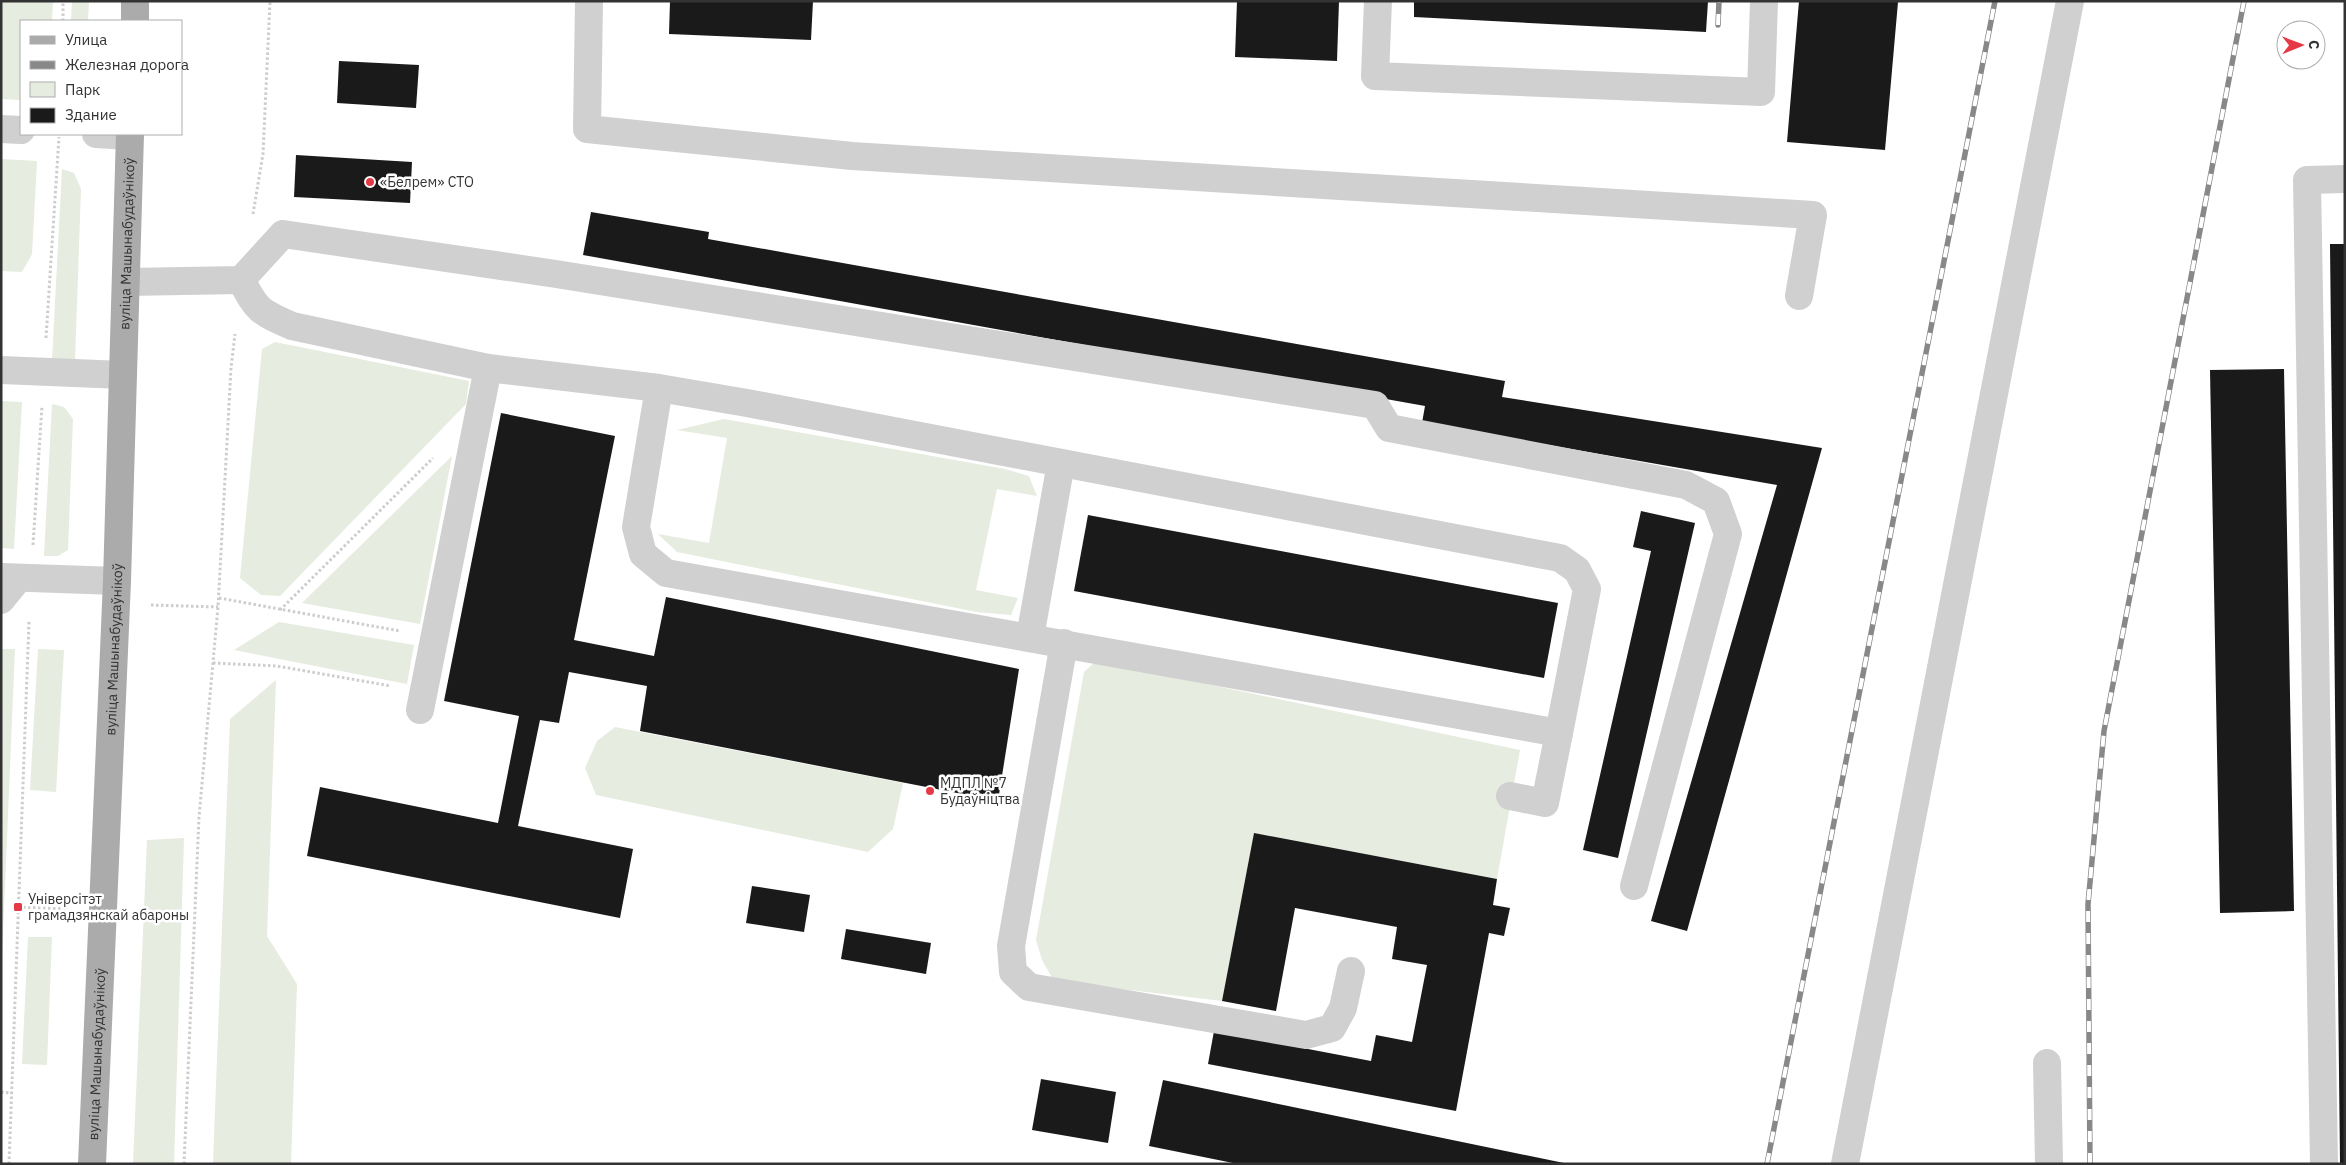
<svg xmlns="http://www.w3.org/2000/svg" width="2346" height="1165" font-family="'IBM Plex Sans',sans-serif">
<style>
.green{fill:#e6ecdf}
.building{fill:#1a1a1a}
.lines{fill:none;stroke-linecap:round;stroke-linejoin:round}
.path{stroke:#cdcdcd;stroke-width:3;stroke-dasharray:2.5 2.5;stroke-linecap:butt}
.minor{stroke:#d0d0d0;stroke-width:28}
.major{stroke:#ababab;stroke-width:28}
.rail-casing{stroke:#888;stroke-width:5.5}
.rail{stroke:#fff;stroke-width:4;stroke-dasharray:11;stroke-linecap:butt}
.poi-dot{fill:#e63946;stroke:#fff;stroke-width:2}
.labels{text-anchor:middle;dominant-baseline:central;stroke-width:5;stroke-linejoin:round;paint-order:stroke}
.poi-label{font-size:14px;fill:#333;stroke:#fff;text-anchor:start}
.street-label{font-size:14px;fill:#333;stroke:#fff}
</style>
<rect width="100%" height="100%" fill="#fff"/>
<g class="green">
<polygon points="1,1 53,1 52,21 21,21 21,100 1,99"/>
<polygon points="72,1 89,1 88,21 71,21"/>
<polygon points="1,159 37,161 32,254 22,272 1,271"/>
<polygon points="62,169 74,173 81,189 75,361 52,361"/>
<polygon points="275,342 469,381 466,404 280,596 261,595 240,578 262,349"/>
<polygon points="1,401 22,402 14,549 1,548"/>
<polygon points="52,404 64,407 73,419 68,550 58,556 44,556"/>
<polygon points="724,419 1005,469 1029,476 1037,496 997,489 976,590 1018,598 1011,615 977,612 677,552 658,534 709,543 727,438 677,430"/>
<polygon points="452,456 420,624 302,603"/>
<polygon points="279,622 414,645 407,684 234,650"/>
<polygon points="1,649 15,649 1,981"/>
<polygon points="38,649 64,650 56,792 30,790"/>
<polygon points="1094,663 1112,664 1520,750 1497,879 1254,834 1222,1001 1054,981 1042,960 1036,940 1084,672"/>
<polygon points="276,680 267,936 297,984 291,1164 213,1164 230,719"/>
<polygon points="615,727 903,783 893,829 868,852 596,795 585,768 597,741"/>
<polygon points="184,838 174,1164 133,1164 147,840"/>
<polygon points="28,937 52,937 47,1065 22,1064"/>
</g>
<g class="building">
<polygon points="670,1 813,1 811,40 669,34"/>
<polygon points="1237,1 1339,1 1337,61 1235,57"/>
<polygon points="1414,1 1708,1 1706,32 1414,17"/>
<polygon points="1799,1 1898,2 1885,150 1787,142"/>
<polygon points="339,61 419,65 416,108 337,103"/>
<polygon points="296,155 412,162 410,203 294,197"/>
<polygon points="591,212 709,232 708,239 1505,381 1502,397 1822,448 1687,931 1651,921 1777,485 1422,423 1425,406 583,255"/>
<polygon points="2330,244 2345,244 2345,1164 2340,1164"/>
<polygon points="2284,369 2294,911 2220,913 2210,370"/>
<polygon points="501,413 615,436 574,640 654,656 666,597 1019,669 998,801 640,731 647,686 569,672 559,723 540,720 518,826 633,849 620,918 307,856 320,787 498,823 519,716 444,701"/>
<polygon points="1641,511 1695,523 1618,858 1583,850 1651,551 1633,547"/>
<polygon points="1088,515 1558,603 1544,678 1074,591"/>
<polygon points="1254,833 1497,879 1493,905 1510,908 1504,936 1489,933 1456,1111 1208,1064 1214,1031 1371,1061 1376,1035 1412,1042 1427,965 1392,959 1397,927 1295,908 1276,1011 1222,1001"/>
<polygon points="752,886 810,895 804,932 746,923"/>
<polygon points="846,929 931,943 926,974 841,959"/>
<polygon points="1041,1079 1116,1092 1108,1143 1032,1130"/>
<polygon points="1163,1080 1564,1163 1564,1164 1238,1164 1149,1146"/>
</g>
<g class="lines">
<g class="path">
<polyline points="63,21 63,1"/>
<polyline points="253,214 263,154 270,1"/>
<polyline points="46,338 59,137"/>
<polyline points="33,545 42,406"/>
<polyline points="219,598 400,631"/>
<polyline points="151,605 218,607"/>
<polyline points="280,610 433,458"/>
<polyline points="213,663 277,666 391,686"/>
<polyline points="18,907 68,909"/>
<polyline points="1,1092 12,1093"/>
<polyline points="9,1164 29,621"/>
<polyline points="184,1164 199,817 218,607 231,368 235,334"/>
</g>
<g class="minor">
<polyline points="589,1 587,129 852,156 1813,215 1799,296"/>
<polyline points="1378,1 1375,76 1761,92 1764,1"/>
<polyline points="1,129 21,130"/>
<polyline points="96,134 130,136"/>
<path d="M241,280C257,310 259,312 292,326L488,368L659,388L747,403L1560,558L1577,570L1587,589L1559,733L666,573L643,554L636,527L659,388"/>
<polyline points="126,282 241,280 283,234 556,274 1375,405 1389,428 1686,485 1716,501 1728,534 1634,886"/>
<polyline points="1,370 123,375"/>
<polyline points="1,577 117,581"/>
<polyline points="1,600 19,578"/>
<polyline points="1030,637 1061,463"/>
<polyline points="1064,643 1011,946 1013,972 1029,987 1306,1035 1332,1028 1343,1008 1351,971"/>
<polyline points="420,710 488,368"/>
<polyline points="1510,796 1545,803 1559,733"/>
<polyline points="2047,1063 2049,1164"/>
<polyline points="1845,1164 2070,1"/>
<polyline points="2324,1164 2307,180 2345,179"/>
</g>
<g class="major">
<polyline points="135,21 135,1"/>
<path id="s1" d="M92,1164L117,581L130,134"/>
</g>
<defs>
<g id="rail">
<polyline points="1718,25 1719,1"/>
<polyline points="1767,1164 1995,1"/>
<polyline points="2090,1164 2088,904 2104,731 2244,1"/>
</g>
</defs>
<use href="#rail" class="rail-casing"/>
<use href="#rail" class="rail"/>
</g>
<g class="poi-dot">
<circle cx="370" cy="182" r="5"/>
<circle cx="930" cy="791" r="5"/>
<rect x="13" y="902" width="10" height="10" rx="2.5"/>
</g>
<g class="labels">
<g class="poi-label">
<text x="380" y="182">«Белрем» СТО</text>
<text x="940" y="783">МДПЛ №7<tspan x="940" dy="16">Будаўніцтва</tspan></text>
<text x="28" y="899">Універсітэт<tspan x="28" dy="16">грамадзянскай абароны</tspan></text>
</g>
<g class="street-label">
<text stroke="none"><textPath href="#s1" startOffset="921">вуліца Машынабудаўнікоў</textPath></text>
<text stroke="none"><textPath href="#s1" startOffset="515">вуліца Машынабудаўнікоў</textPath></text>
<text stroke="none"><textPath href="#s1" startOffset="110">вуліца Машынабудаўнікоў</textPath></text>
</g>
</g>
<rect width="2346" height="1165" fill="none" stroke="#333333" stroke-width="5"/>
<rect x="20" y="20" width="162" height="115" fill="#ffffff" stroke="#adadad"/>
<rect x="30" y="36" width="25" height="8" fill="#ababab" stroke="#adadad"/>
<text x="65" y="45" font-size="15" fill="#333333">Улица</text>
<rect x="30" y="61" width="25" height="8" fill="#888888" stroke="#adadad"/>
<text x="65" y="70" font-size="15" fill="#333333">Железная дорога</text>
<rect x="30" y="82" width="25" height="15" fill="#e6ecdf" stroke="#adadad"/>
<text x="65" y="95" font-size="15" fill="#333333">Парк</text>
<rect x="30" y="108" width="25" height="15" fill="#1a1a1a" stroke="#adadad"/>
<text x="65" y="120" font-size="15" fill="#333333">Здание</text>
<g transform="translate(2301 45) rotate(89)"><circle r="24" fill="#ffffff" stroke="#adadad"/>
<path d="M0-4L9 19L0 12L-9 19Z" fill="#e63946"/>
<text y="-8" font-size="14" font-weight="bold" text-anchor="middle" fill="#333333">С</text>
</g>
</svg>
